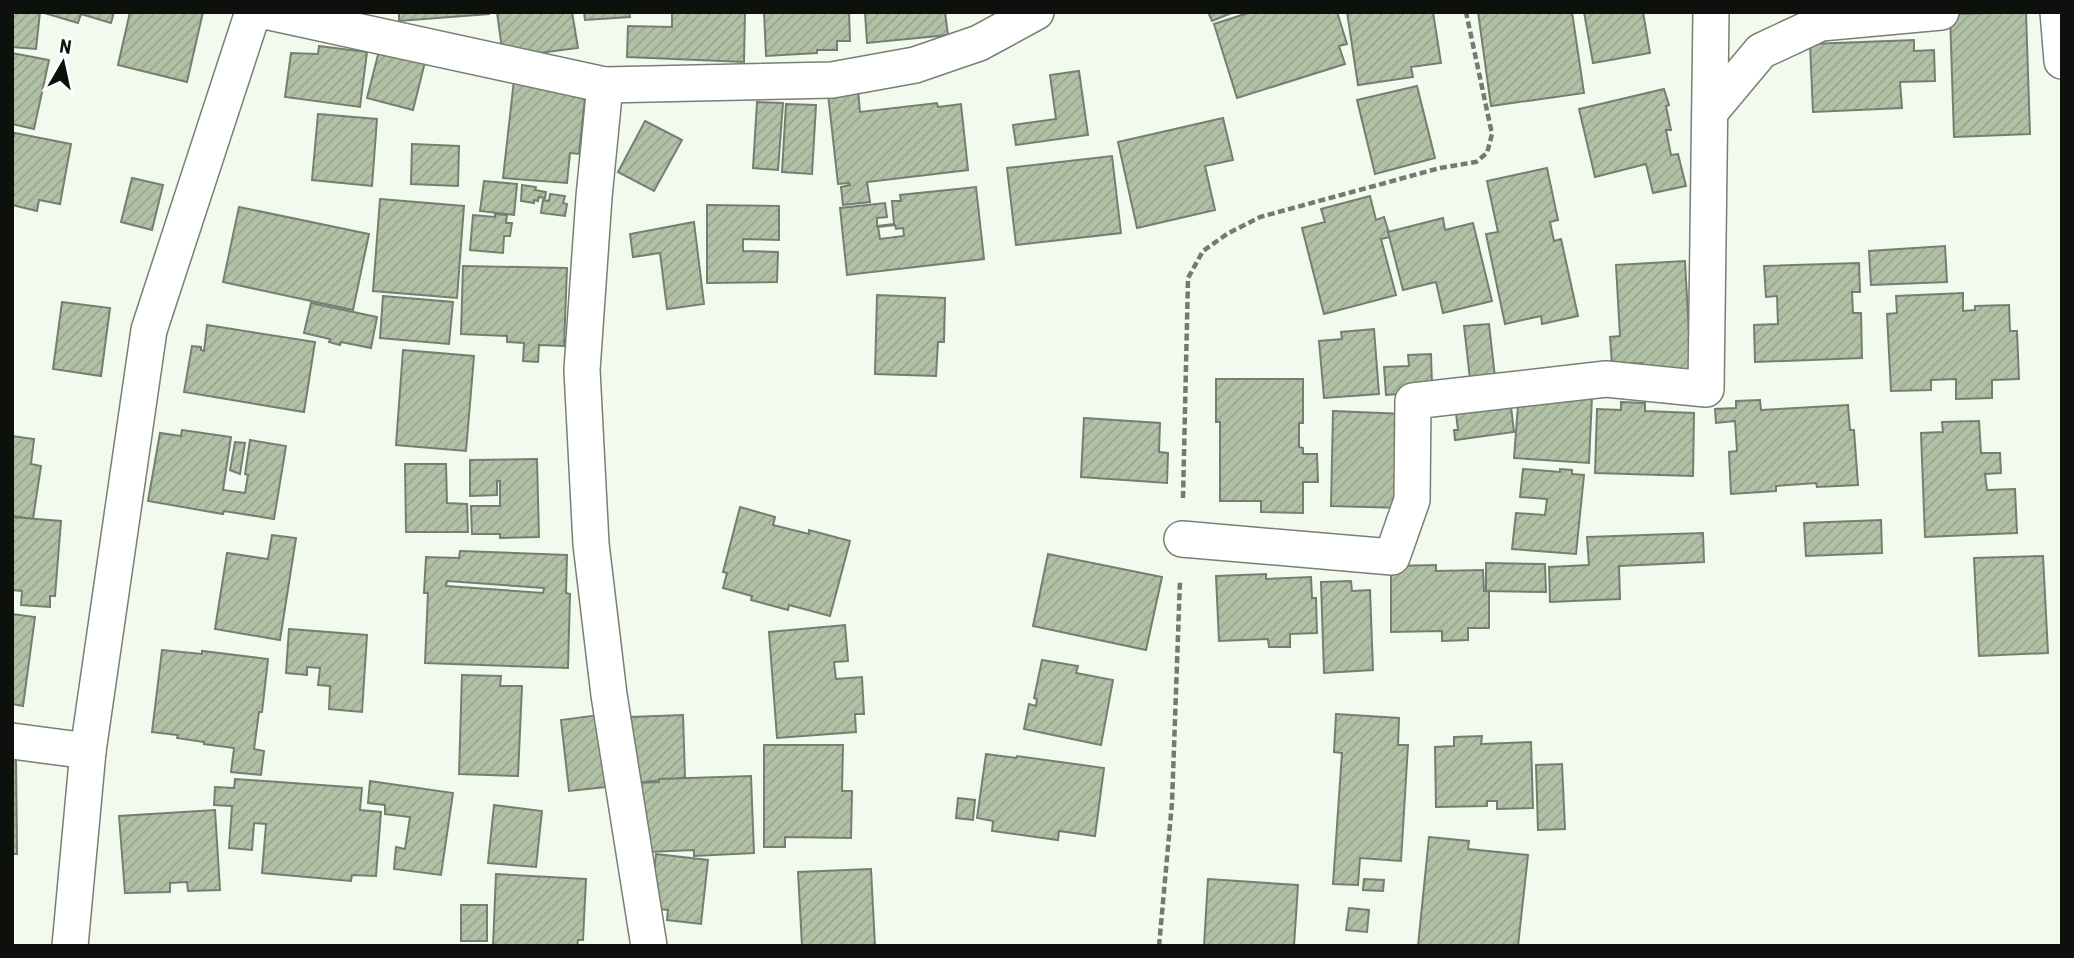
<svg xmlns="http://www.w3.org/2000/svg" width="2074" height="958" font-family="'Roboto Condensed',sans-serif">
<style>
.building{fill:url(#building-hatch);stroke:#767d72;stroke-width:2;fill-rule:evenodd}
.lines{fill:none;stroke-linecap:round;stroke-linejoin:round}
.street-casing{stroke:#787f74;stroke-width:38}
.path{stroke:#747971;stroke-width:4.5;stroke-dasharray:7 3.5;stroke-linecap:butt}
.street{stroke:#fff;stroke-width:35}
</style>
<defs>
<pattern id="building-hatch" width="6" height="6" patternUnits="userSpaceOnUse" patternTransform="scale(1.75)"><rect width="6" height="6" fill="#b0c1a5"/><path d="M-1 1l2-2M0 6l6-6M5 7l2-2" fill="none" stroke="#96a58d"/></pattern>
</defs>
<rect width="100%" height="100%" fill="#f2faed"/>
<g class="building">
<polygon points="12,12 40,12 36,49 12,47"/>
<polygon points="41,12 114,12 111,23 81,14 78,23"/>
<polygon points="130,12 203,12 187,82 118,65"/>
<polygon points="399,12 489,12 489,14 399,21"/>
<polygon points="497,12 572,12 578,48 508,57 502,49"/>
<polygon points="584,12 629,12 630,17 585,20"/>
<polygon points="672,12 745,12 744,62 627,57 628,26 672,27"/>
<polygon points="764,12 849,12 850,41 837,41 837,50 817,50 817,53 766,56"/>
<polygon points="865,12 945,12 948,35 867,43"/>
<polygon points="1208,12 1234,12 1212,21"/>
<polygon points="1251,12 1337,12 1347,44 1339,46 1345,64 1237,98 1214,24"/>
<polygon points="1347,12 1433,12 1441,63 1411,67 1413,77 1358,85"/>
<polygon points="1478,12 1572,12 1584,93 1491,106"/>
<polygon points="1584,12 1643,12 1650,53 1593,63"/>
<polygon points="2026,12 2030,134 1954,137 1950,14"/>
<polygon points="1914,40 1914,51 1934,50 1935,81 1900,82 1902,108 1813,112 1810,44"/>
<polygon points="381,43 427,54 413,110 367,98"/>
<polygon points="319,46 367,52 360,107 285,97 291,53 318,54"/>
<polygon points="12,53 49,60 34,129 12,124"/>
<polygon points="1079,71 1088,135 1016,145 1013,125 1056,119 1050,75"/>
<polygon points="514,80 586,88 579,154 570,153 567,183 503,178"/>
<polygon points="1417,86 1435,158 1375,174 1357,100"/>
<polygon points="1664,89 1669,105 1666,106 1671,130 1666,130 1671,155 1678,154 1686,186 1653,193 1646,164 1595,177 1579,109"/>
<polygon points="858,90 860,112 937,103 938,107 961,104 968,170 867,182 870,202 843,205 841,187 850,185 849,183 838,184 828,94"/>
<polygon points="757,102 783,103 778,170 753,168"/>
<polygon points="786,104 816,105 812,174 782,172"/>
<polygon points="318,114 377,119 372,186 312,180"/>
<polygon points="1223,118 1233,160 1205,166 1215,210 1137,228 1118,142"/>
<polygon points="645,121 682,140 654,191 618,172"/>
<polygon points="15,133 71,144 60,204 39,200 37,211 12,205 12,141"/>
<polygon points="412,144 459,146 458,186 411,184"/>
<polygon points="1112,156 1121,233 1016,245 1007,168"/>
<polygon points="1547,168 1558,220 1550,222 1554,241 1561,239 1578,316 1542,324 1541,316 1505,324 1486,234 1498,232 1487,181"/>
<polygon points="132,178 163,185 152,230 121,222"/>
<polygon points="484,181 517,184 514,215 480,211"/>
<polygon points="522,185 536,187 535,190 546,192 545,198 539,197 538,201 534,200 534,203 521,201"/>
<path d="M976,187L984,259L847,275L840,208L885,203L887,217L877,218V226L894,224L892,201H901L900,195ZM895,225L896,229L903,228L904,236L880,239L878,227Z"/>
<polygon points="550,194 565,196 563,203 567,204 565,216 541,213 543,200 549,201"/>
<polygon points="1370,196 1376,220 1384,217 1389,233 1390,237 1381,239 1396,295 1324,314 1302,228 1325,222 1321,209"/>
<polygon points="380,199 464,206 457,298 373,291"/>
<polygon points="707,205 779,206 779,240 743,239 743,251 778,252 777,282 707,283"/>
<polygon points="239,207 369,234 353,310 223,282"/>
<polygon points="495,214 507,215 506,223 512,223 510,236 504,236 503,253 470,250 473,215 495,217"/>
<polygon points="1443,218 1445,230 1473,223 1492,301 1443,313 1436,282 1403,290 1388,232"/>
<polygon points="694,222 704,304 667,309 660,253 633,257 630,234"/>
<polygon points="1945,246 1947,282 1871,285 1869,251"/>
<polygon points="1685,261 1691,370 1641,373 1642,363 1612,365 1610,337 1620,336 1616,265"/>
<polygon points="1859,263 1860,292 1852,292 1853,313 1861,313 1862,358 1755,362 1754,325 1778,324 1777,296 1766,297 1764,266"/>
<polygon points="463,266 567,268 564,346 539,345 538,362 523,361 524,343 507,342 507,336 461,334"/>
<polygon points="1963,293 1963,311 1975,310 1975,306 2009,305 2010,331 2017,331 2019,379 1992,380 1992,398 1956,399 1956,379 1931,380 1931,390 1891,391 1887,314 1897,313 1896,296"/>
<polygon points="877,295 945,298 944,342 938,342 936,376 875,374"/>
<polygon points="383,296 453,302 449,344 380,338"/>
<polygon points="62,302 110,308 101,376 53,369"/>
<polygon points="311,303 377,317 371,348 341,342 340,345 329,342 330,339 304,333"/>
<polygon points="1489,324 1496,386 1471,388 1464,326"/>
<polygon points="207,325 315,342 304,412 184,392 192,346 201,347 201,350 204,351"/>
<polygon points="1374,329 1379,394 1324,398 1319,341 1342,339 1341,332"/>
<polygon points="403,350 474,356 466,451 396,445"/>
<polygon points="1431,354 1432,385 1428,392 1386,395 1384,367 1409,366 1408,355"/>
<polygon points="1216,379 1303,379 1303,423 1299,423 1299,447 1303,448 1303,454 1317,454 1318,482 1303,482 1303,513 1261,512 1261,501 1220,501 1220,422 1216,422"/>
<polygon points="1519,392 1592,396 1589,463 1514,458"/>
<polygon points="1510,398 1514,432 1455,440 1454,430 1458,430 1455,405"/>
<polygon points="1760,400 1761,410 1848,405 1850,430 1854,430 1858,485 1817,487 1816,483 1776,486 1776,491 1731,494 1729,452 1737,451 1735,421 1716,423 1715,409 1736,408 1736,401"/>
<polygon points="1621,402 1645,403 1645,411 1694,413 1693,476 1595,473 1597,409 1621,410"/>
<polygon points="1333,411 1405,414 1402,508 1331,506"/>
<polygon points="1084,418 1160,423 1159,452 1168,453 1167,483 1081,477"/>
<polygon points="1979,421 1981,453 2000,453 2001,473 1985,474 1987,490 2015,489 2017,533 1925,537 1921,433 1943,432 1942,422"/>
<polygon points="182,430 231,437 223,490 245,493 248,475 245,474 250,440 286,446 274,519 224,511 223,514 148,501 160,433 181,436"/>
<polygon points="12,436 34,439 31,464 41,466 33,519 12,516"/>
<polygon points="235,442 245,443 240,474 230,470"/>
<polygon points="537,459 539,537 500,538 500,534 472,534 471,506 500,506 500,481 497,481 497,495 470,496 470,460"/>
<polygon points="405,464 446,464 447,503 467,504 468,532 406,532"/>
<polygon points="1523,469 1560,472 1560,469 1572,470 1572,474 1584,475 1576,554 1512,549 1516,513 1545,515 1547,499 1520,497"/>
<polygon points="740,507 775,517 773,525 809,534 809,530 850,541 830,616 789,605 788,610 751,600 752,596 723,588 727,573 723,572"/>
<polygon points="12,517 61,521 55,596 50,596 50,607 21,605 22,591 12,590"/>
<polygon points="1881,520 1882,553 1806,556 1804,523"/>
<polygon points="1703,533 1704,562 1619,566 1620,599 1550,602 1549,567 1589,565 1587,537"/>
<polygon points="272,535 296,538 280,640 215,629 227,553 268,559"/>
<path d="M460,551L567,555L566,593L570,594L568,668L425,663L428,593H424L426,557L459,558ZM447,581L544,588L543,593L446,586Z"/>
<polygon points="1048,554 1162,577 1146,650 1033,626"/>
<polygon points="2043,556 2048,653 1979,656 1974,558"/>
<polygon points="1486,563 1545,564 1546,592 1486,591"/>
<polygon points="1436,565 1436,571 1483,570 1484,591 1489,591 1489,628 1468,628 1468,640 1442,641 1442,631 1391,632 1391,566"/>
<polygon points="1266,574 1266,579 1311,577 1312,598 1316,598 1317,633 1290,634 1290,647 1269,647 1268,639 1219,641 1216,576"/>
<polygon points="1351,581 1352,591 1370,590 1373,670 1324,673 1321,582"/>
<polygon points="12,614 35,617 23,706 12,704"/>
<polygon points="845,625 848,661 834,662 836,679 862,677 864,714 855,714 856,732 777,738 769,632"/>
<polygon points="289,629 367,635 362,712 329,709 330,686 318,685 320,668 307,667 307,675 286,673"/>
<polygon points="162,650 202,654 202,651 268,659 262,712 259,712 254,749 264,751 261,775 231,772 234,748 204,744 204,742 177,738 178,735 152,732"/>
<polygon points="1042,660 1078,666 1076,673 1113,680 1101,745 1024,729 1029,704 1036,706 1037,699 1034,698"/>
<polygon points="462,675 501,676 500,686 522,686 518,776 459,774"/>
<polygon points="606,714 615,786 569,791 561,720"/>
<polygon points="1336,714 1399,718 1398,745 1408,745 1401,861 1360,858 1358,885 1333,884 1342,753 1334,752"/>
<polygon points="683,715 685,778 632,783 630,717"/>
<polygon points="1482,736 1481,744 1531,742 1533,808 1497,809 1497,801 1487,801 1487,806 1436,807 1435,747 1454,746 1454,737"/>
<polygon points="764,745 843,745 842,791 852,791 851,838 785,837 785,847 764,847"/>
<polygon points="986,754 1016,758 1017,756 1104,768 1095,836 1059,831 1058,840 992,831 993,821 977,818"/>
<polygon points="12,755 16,755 17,854 12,854"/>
<polygon points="1562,764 1565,829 1538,830 1536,765"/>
<polygon points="751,776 754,853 694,856 694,850 649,852 649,831 639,832 632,783 659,782 659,779"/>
<polygon points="235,779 362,788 360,810 381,812 376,876 352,875 351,881 262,873 266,824 254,823 252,850 229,848 232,806 214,805 215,787 234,788"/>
<polygon points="370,781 453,793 441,875 394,869 396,847 405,849 410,817 385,814 385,805 368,803"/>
<polygon points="958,798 975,800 973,820 956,818"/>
<polygon points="494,805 542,811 536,867 488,863"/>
<polygon points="215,810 220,890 188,891 187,882 170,883 170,892 125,893 119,816"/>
<polygon points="1429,837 1469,841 1468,849 1528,855 1518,946 1418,946"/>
<polygon points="656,854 708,860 701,924 667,920 668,910 650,908"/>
<polygon points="871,869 875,946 802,946 798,872"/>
<polygon points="496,874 586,879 583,940 578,940 577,946 493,946"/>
<polygon points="1208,879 1298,885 1294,946 1204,946"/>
<polygon points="1364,879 1384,880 1383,891 1363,890"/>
<rect x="461" y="905" width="26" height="36"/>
<polygon points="1349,908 1369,910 1367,932 1346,930"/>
</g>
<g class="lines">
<defs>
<g id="street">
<polyline points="269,12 605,85 832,80 915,65 979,43 1036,12"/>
<polyline points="2058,12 2062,61"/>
<polyline points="605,85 594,197 582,370 591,544 609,695 649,946"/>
<polyline points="1710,112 1761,51 1821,23 1941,12"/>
<polyline points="1182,539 1392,557 1412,500 1413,401 1606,379 1706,389 1711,12"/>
<polyline points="12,741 88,751"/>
<polyline points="70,946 88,751 149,330 253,12"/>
</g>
</defs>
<use href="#street" class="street-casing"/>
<g class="path">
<polyline points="1183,498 1188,278 1203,251 1227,234 1260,217 1440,168 1476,162 1487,153 1492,134 1466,12"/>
<polyline points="1159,946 1172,803 1180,580"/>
</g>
<use href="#street" class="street"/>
</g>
<rect width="2074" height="958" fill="none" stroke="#0d100c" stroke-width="28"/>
<g transform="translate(63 63) rotate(9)" stroke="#ffffff" stroke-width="5" paint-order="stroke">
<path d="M0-5L12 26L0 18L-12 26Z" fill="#0d100c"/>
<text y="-10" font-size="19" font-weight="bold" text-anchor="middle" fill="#0d100c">N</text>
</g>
</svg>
